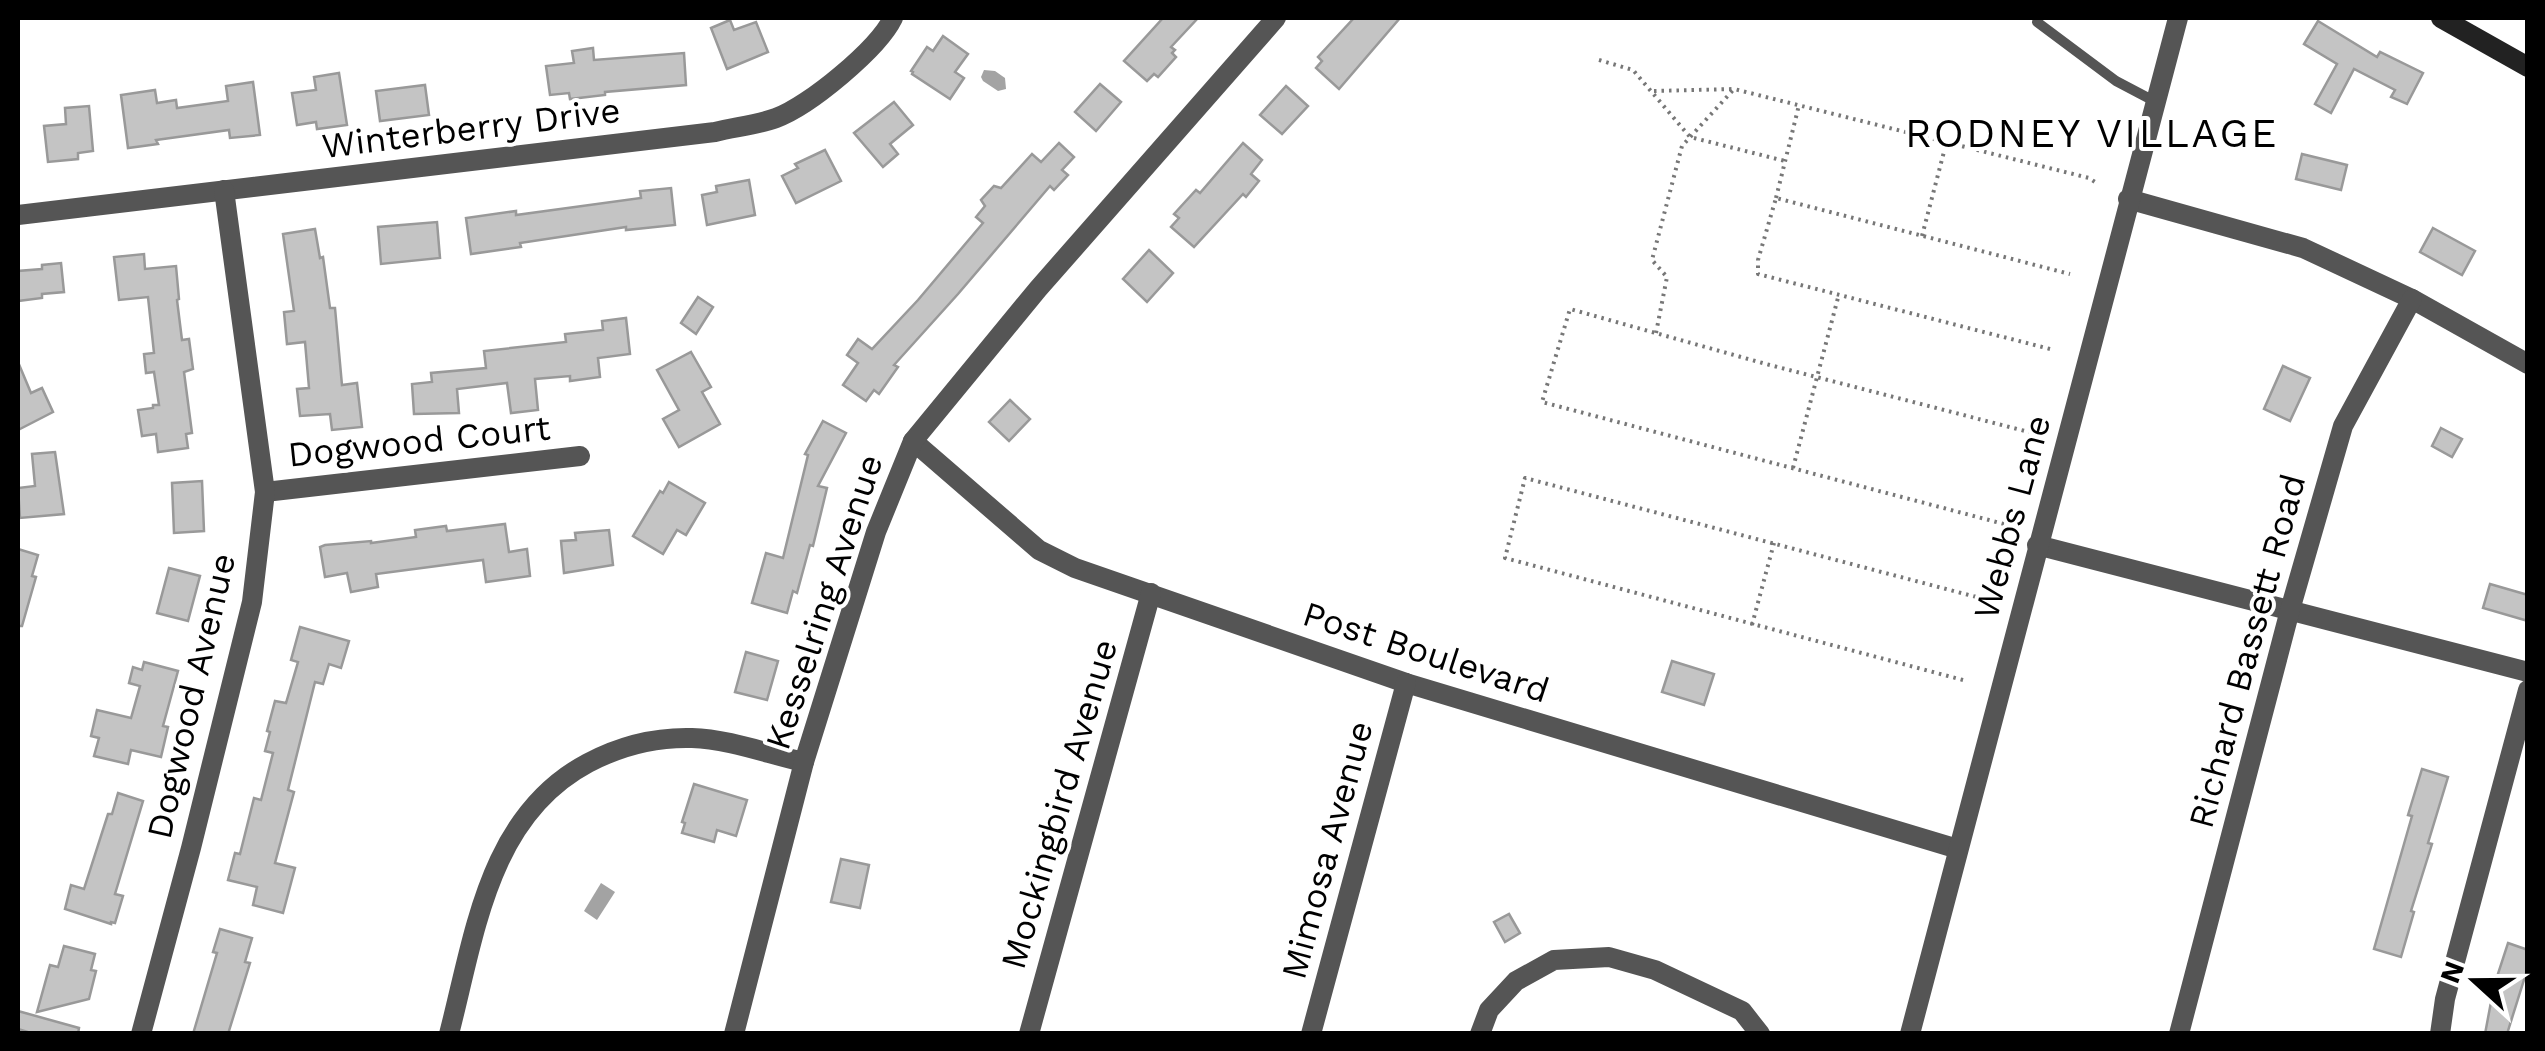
<svg xmlns="http://www.w3.org/2000/svg" width="2545" height="1051" font-family="'Work Sans',sans-serif">
<style>
.water{fill:#a3a3a3}
.building{fill:#c4c4c4;stroke:#999;stroke-width:2.5}
.lines{fill:none;stroke-linecap:round;stroke-linejoin:round}
.path{stroke:#777;stroke-width:4;stroke-dasharray:2.5 5;stroke-linecap:butt}
.service{stroke:#555;stroke-width:10}
.minor{stroke:#555;stroke-width:20}
.tertiary{stroke:#555;stroke-width:20}
.secondary{stroke:#222;stroke-width:20}
.labels{text-anchor:middle;dominant-baseline:central;stroke-width:8;stroke-linejoin:round;paint-order:stroke}
.street-label{font-size:35px;fill:#000;stroke:#fff}
.quarter-label{font-size:40px;letter-spacing:2.5px;fill:#000;stroke:#fff}
</style>
<rect width="100%" height="100%" fill="#fff"/>
<g class="water">
<polygon points="984,70 995,71 1005,78 1006,89 998,91 983,81 981,77"/>
<polygon points="601,883 615,892 597,920 584,911"/>
</g>
<g class="building">
<polygon points="1163,18 1198,18 1171,47 1175,50 1172,53 1176,57 1158,77 1154,74 1147,81 1124,61"/>
<polygon points="1354,18 1400,18 1339,89 1316,68 1322,61 1318,57"/>
<polygon points="730,20 734,30 756,22 768,52 727,69 711,28"/>
<polygon points="2318,21 2377,57 2380,52 2423,73 2407,104 2391,97 2395,90 2354,69 2331,113 2315,104 2337,64 2304,44"/>
<polygon points="943,36 968,54 955,72 964,78 950,99 912,74 913,72 911,71 927,47 933,51"/>
<polygon points="593,48 594,60 684,53 686,85 605,92 605,95 570,99 569,93 550,95 546,66 574,63 572,51"/>
<polygon points="339,73 347,125 317,129 316,122 297,125 292,93 316,90 314,77"/>
<polygon points="253,82 260,135 230,138 229,130 156,140 158,144 128,148 121,95 155,90 157,103 176,100 177,108 228,101 226,86"/>
<polygon points="1100,84 1121,102 1096,131 1075,112"/>
<polygon points="425,85 429,115 380,121 376,91"/>
<polygon points="1286,86 1308,106 1282,134 1260,115"/>
<polygon points="894,102 913,125 890,144 898,154 883,167 854,133"/>
<polygon points="89,106 93,151 78,153 78,159 48,162 44,126 66,124 65,108"/>
<polygon points="1059,143 1074,157 1062,170 1068,175 1054,190 1050,186 958,294 894,365 898,367 879,394 874,390 866,401 843,385 858,363 847,355 858,339 872,349 918,300 983,223 976,217 985,206 981,200 994,186 1001,188 1032,154 1041,162"/>
<polygon points="1243,143 1262,160 1251,174 1259,181 1246,197 1243,194 1194,247 1171,227 1179,218 1174,214 1196,190 1200,193"/>
<polygon points="825,150 841,181 796,203 782,176 798,168 795,164"/>
<polygon points="2302,154 2347,165 2341,190 2296,179"/>
<polygon points="749,180 755,215 707,225 702,195 717,192 716,186"/>
<polygon points="671,188 675,225 626,230 626,227 520,243 521,247 471,254 466,218 516,211 516,215 641,198 640,191"/>
<polygon points="437,222 440,258 381,264 378,227"/>
<polygon points="2433,228 2475,251 2462,275 2420,252"/>
<polygon points="315,229 320,258 323,257 330,308 335,308 342,385 357,383 362,427 332,430 330,414 300,416 297,389 309,388 305,342 287,344 284,312 294,311 283,234"/>
<polygon points="1149,250 1173,273 1147,302 1123,279"/>
<polygon points="144,254 145,269 176,266 179,299 177,300 182,340 189,339 193,369 184,372 192,433 186,434 188,448 158,452 156,434 142,436 138,410 153,408 153,405 159,405 154,372 146,373 144,354 154,353 148,297 119,300 114,257"/>
<polygon points="61,263 64,292 42,294 42,298 18,301 18,271 42,269 42,265"/>
<polygon points="698,297 713,307 696,334 681,323"/>
<polygon points="626,318 630,354 598,358 600,377 570,381 570,376 535,379 538,410 511,413 507,383 457,389 459,413 414,414 412,384 432,382 431,373 486,368 484,351 566,342 565,334 603,330 602,321"/>
<polygon points="691,352 711,387 702,392 720,424 679,447 663,419 679,410 657,370"/>
<polygon points="18,362 31,393 42,388 53,412 18,430"/>
<polygon points="2283,366 2310,378 2290,421 2264,409"/>
<polygon points="1010,400 1030,419 1009,441 989,422"/>
<polygon points="823,421 846,433 818,486 827,488 813,546 810,545 797,593 793,591 787,613 752,603 766,553 783,558 808,455 805,454"/>
<polygon points="2441,428 2462,439 2452,457 2432,446"/>
<polygon points="55,452 64,514 20,518 18,488 35,486 32,454"/>
<polygon points="202,481 204,531 174,533 172,483"/>
<polygon points="669,482 705,503 686,535 677,530 663,554 633,536 660,491 663,493"/>
<polygon points="505,524 509,552 527,549 530,576 486,582 483,560 376,574 378,587 351,592 347,573 325,577 320,547 325,545 371,541 371,543 416,537 415,530 446,526 447,531"/>
<polygon points="609,530 613,565 564,573 561,541 576,540 575,533"/>
<polygon points="18,549 38,555 32,576 36,577 22,626 18,626"/>
<polygon points="169,568 200,576 188,621 157,613"/>
<polygon points="2490,584 2528,595 2528,621 2483,608"/>
<polygon points="300,627 349,641 341,668 329,664 323,684 315,682 288,790 294,792 275,863 295,868 283,913 253,905 257,887 228,880 235,853 240,854 254,798 261,800 273,753 265,751 270,732 267,731 275,701 286,703 298,662 291,660"/>
<polygon points="746,652 778,661 767,700 735,692"/>
<polygon points="1672,661 1714,674 1704,705 1662,692"/>
<polygon points="144,662 178,671 163,726 168,727 161,757 131,750 128,764 94,756 99,738 91,736 97,710 131,718 140,686 129,683 133,667 142,670"/>
<polygon points="2422,769 2448,777 2428,843 2432,844 2411,911 2414,912 2401,957 2374,949 2412,816 2408,815"/>
<polygon points="694,784 747,800 736,836 717,830 714,842 682,833 685,823 682,822"/>
<polygon points="118,793 143,801 115,894 123,896 115,923 111,922 111,924 65,909 71,885 84,889 108,814 112,814"/>
<polygon points="841,859 869,865 860,908 831,902"/>
<polygon points="1509,914 1520,933 1505,942 1494,922"/>
<polygon points="220,929 252,938 245,962 250,963 228,1034 193,1034 217,953 213,952"/>
<polygon points="2508,943 2528,950 2528,967 2507,1034 2485,1034 2494,986"/>
<polygon points="64,946 95,954 91,970 96,971 89,999 37,1012 50,965 58,967"/>
<polygon points="18,1011 79,1028 78,1034 34,1034 18,1029"/>
</g>
<g class="lines">
<g class="path">
<polyline points="1599,60 1633,70 1690,137 1785,161"/>
<polyline points="1654,91 1734,89"/>
<polyline points="1776,198 1799,105"/>
<polyline points="1922,236 1946,144"/>
<polyline points="1656,333 1667,277 1652,260 1682,146 1734,89 2089,178 2095,182"/>
<polyline points="2050,349 1758,274 1758,260 1776,198 2070,274"/>
<polyline points="1793,468 1839,294"/>
<polyline points="2004,524 1542,402 1570,309 1766,364 2029,432"/>
<polyline points="1752,625 1774,543"/>
<polyline points="1963,680 1505,558 1525,478 1984,599"/>
</g>
<polyline class="service" points="2037,22 2116,81 2154,101"/>
<g class="minor">
<polyline points="2128,199 2303,248 2412,299 2528,364"/>
<path d="M18,215L715,132C735,127 757,125 776,118C809,106 878,49 893,18"/>
<polyline points="913,441 1039,550 1075,568 1406,683 1958,849"/>
<polyline points="265,492 580,456"/>
<polyline points="2037,545 2528,672"/>
<polyline points="141,1034 191,848 252,602 265,492 224,190"/>
<path d="M449,1034C475,934 488,816 588,763C620,746 656,737 692,738C729,739 768,754 804,762"/>
<polyline points="734,1034 804,762 876,532 913,441 1038,289 1276,18"/>
<polyline points="1029,1034 1151,593"/>
<polyline points="1311,1034 1406,683"/>
<polyline points="1480,1034 1489,1010 1516,981 1554,960 1609,957 1655,970 1742,1011 1760,1034"/>
<polyline points="2179,1034 2290,610 2343,426 2412,299"/>
<polyline points="2440,1034 2445,999 2528,690"/>
</g>
<polyline class="tertiary" points="1910,1034 2178,18"/>
<polyline class="secondary" points="2441,18 2528,67"/>
</g>
<g class="labels">
<g class="street-label">
<text transform="translate(471 128) rotate(-7)">Winterberry Drive</text>
<text transform="translate(419 441) rotate(-6)">Dogwood Court</text>
<text transform="translate(2012 517) rotate(-75)">Webbs Lane</text>
<text transform="translate(824 602) rotate(-72)">Kesselring Avenue</text>
<text transform="translate(2247 651) rotate(-75)">Richard Bassett Road</text>
<text transform="translate(1426 652) rotate(18)">Post Boulevard</text>
<text transform="translate(191 696) rotate(-77)">Dogwood Avenue</text>
<text transform="translate(1059 804) rotate(-74)">Mockingbird Avenue</text>
<text transform="translate(1327 850) rotate(-75)">Mimosa Avenue</text>
</g>
<g class="quarter-label">
<text x="2092" y="133">RODNEY VILLAGE</text>
</g>
</g>
<rect width="2545" height="1051" fill="none" stroke="#000000" stroke-width="40"/>
<g transform="translate(2475 981) rotate(291)" stroke="#ffffff" stroke-width="8" paint-order="stroke">
<path d="M0-8L18 38L0 25L-18 38Z" fill="#000000"/>
<text y="-15" font-size="28" font-weight="bold" text-anchor="middle" fill="#000000">N</text>
</g>
</svg>
